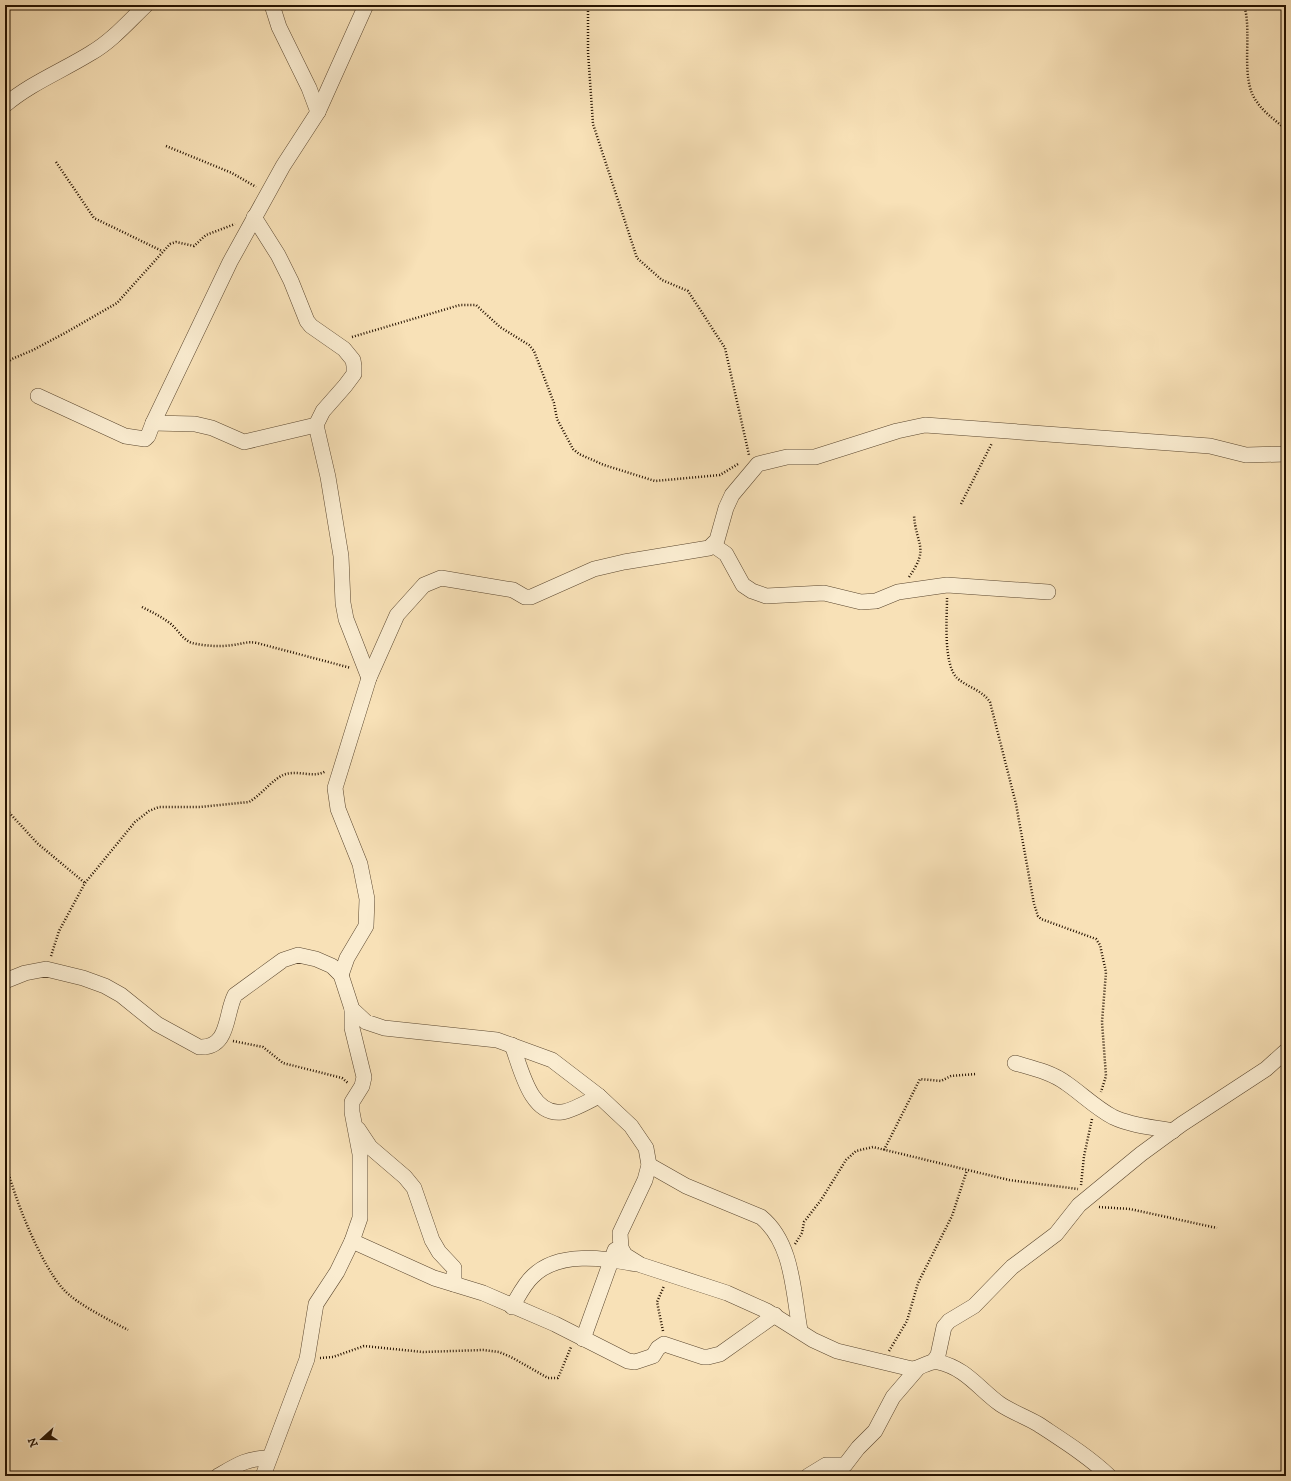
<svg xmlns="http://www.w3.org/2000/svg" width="1291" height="1481" font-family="'IM FELL DW Pica',serif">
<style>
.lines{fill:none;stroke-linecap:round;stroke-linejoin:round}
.minor-casing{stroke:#5a462e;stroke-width:16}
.path{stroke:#251200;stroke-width:2.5;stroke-dasharray:1 2;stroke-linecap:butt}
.minor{stroke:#faecd0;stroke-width:15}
</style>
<rect width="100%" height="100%" fill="#f8e1b7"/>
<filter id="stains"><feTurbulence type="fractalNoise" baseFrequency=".005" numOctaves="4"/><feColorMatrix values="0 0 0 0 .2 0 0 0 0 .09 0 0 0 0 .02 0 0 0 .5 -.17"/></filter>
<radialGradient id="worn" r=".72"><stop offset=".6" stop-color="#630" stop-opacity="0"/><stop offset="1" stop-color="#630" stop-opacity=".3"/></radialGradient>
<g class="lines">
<defs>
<g id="minor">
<polyline points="272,5 279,27 309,88 318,112"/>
<path d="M5,105C31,83 62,71 91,53C112,41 129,21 146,5"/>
<polyline points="254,217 278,255 291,281 307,321 311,326 344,349 353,360 354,366 354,374 345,386 323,411 316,425 328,477 341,556 343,603 346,619 369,678"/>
<polyline points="38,396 125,436 145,439 148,436 153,423 230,262 283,166 318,112 366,5"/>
<polyline points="153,423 195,424 212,428 244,442 316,425"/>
<polyline points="713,545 726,554 743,585 752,591 766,596 824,593 861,602 876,601 898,592 947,585 1048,592"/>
<polyline points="341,975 347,958 366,926 367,899 360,864 338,809 335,788 369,678 397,615 424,585 441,578 513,590 525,597 531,597 594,569 624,562 709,548 717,540 726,508 732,495 758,464 787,457 815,457 897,431 925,425 1210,446 1246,455 1286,454"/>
<path d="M5,981L25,973L46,969L83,978L105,986L121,995L157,1024L199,1047C230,1049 225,1013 235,995L283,960L298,955L316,959L332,966L341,975L352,1009L366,1022L384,1028L497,1040L552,1060L599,1096L631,1126L646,1148L649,1165L645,1180L620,1233L621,1248L625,1255L641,1265L727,1293L767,1311L813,1340L837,1351L912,1369C921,1368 930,1360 938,1362C966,1368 979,1389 1000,1404C1012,1412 1026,1417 1038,1424C1062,1440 1088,1456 1109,1476"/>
<path d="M512,1045C521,1068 530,1116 562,1112C572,1111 589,1101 599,1096"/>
<path d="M1015,1063C1032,1068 1051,1072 1066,1083C1082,1094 1096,1108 1113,1117C1132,1126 1153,1127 1173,1131"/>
<polyline points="358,1129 370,1147 405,1177 414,1188 432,1240 439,1252 454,1268 454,1284"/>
<path d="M649,1165L686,1186L761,1217C793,1243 793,1292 800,1330"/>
<polyline points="352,1241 434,1278 483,1293 555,1324 628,1361 635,1362 653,1356 658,1348 664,1344 703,1357 708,1357 720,1354 775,1315"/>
<path d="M512,1307C518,1297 524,1284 533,1276C558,1251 604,1258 636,1264"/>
<polyline points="583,1339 615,1250"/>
<polyline points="934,1361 938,1355 944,1327 949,1321 974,1306 1012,1267 1056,1234 1079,1205 1141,1154 1182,1124 1266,1069 1286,1051"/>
<path d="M218,1476C237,1465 247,1458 269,1458"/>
<polyline points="263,1476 307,1359 316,1304 337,1272 352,1241 360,1218 360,1154 352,1112 352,1102 362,1086 364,1077 352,1028 352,1009"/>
<polyline points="808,1476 826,1465 845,1465 858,1448 875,1431 893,1397 918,1368"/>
</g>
</defs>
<use href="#minor" class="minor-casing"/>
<g class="path">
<polyline points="588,5 588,52 593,124 637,258 662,280 688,291 725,348 749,455"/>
<path d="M1244,5C1253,33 1239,79 1257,102C1264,113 1277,121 1286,130"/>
<polyline points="166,146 232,173 256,187"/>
<polyline points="56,162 94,218 162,251"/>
<polyline points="352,337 460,305 476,305 500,327 529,345 534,351 554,403 557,419 573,449 579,454 604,465 655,481 720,475 738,464"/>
<polyline points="5,364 12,359 33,350 65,333 117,303 170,244 176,242 194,246 206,235 235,224"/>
<polyline points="961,504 992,443"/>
<path d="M909,577C930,547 916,546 914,515"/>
<path d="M947,598C947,617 943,664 957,678C967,687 982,690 990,702L1016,804L1034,904L1038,916L1041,919L1096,939L1100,945L1106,972L1102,1022L1106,1076L1101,1092"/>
<path d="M142,607C152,612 162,617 171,624C178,630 183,640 192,643C205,646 220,647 233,645C242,644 247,641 257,643L351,668"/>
<polyline points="5,808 37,843 85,883"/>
<path d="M51,956L59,931L85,883L135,822L149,811L159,807H200L249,802C261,795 271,781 283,775C298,769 313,779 326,771"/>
<polyline points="233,1041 263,1047 283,1063 342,1078 348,1083"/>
<polyline points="884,1150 920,1079 941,1081 951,1076 976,1074"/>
<path d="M5,1160C13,1195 40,1264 64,1290C77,1304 111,1321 128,1330"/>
<polyline points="1081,1185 1084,1156 1092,1119"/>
<polyline points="1099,1207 1130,1209 1217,1228"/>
<polyline points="795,1244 802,1233 804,1222 821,1200 846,1160 856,1151 873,1147 1009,1180 1078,1189"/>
<polyline points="663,1331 657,1302 664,1286"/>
<polyline points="889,1351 907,1321 918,1283 952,1216 967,1170"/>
<polyline points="320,1358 333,1357 364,1346 423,1352 483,1350 499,1352 511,1357 548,1378 558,1378 571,1347"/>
</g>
<use href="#minor" class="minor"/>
</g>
<rect width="1291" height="1481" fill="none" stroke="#f8e1b7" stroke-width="20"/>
<rect x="6" y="6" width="1279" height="1469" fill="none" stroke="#251200" stroke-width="2"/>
<rect x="10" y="10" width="1271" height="1461" fill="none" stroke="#251200"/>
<g transform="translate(42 1439) rotate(249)" stroke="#faecd0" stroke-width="3" paint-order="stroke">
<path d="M0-3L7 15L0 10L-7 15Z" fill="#251200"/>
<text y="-6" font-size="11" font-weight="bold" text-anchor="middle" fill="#251200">N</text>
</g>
<rect width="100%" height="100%" filter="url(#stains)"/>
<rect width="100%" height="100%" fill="url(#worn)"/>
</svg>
